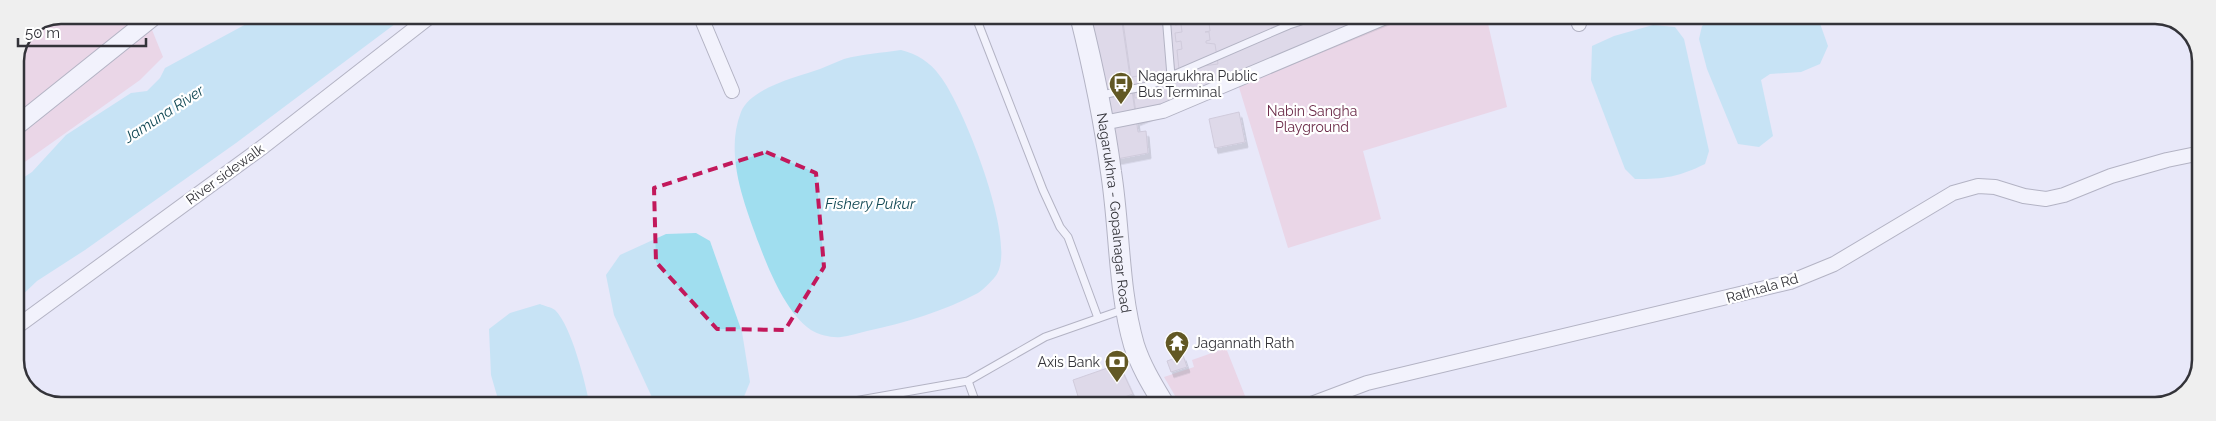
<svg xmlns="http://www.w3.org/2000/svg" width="2216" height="421" font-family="Raleway,sans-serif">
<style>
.green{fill:#edc1d1}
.water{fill:#a0deef}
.building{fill:#d2c7d5;stroke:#b4a9b7;filter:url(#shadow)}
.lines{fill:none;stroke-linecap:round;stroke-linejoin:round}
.service-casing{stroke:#747483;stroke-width:9}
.minor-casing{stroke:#747483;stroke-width:16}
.tertiary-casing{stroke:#747483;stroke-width:20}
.secondary-casing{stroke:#747483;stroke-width:22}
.service{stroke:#fff;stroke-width:7}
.minor{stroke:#fff;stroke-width:14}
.tertiary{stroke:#fff;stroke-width:18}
.secondary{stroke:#fff;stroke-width:20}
.marked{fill:none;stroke:#c2185b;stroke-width:4;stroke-dasharray:10 6;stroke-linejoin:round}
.labels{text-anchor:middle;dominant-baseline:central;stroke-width:4.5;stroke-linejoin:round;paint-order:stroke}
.poi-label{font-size:14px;fill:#333339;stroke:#fff;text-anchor:start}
.park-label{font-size:14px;fill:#6c2c49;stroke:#fff}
.street-label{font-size:14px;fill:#333339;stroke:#fff}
.water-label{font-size:15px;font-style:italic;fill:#114854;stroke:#fff}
.rim{fill:none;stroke:#333339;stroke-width:2.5}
</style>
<defs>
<filter id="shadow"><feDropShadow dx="3" dy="5.5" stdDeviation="0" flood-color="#0004"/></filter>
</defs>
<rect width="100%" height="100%" fill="#e8e8f9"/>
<g class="green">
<polygon points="61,15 146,15 163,57 140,80 15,169 15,61 29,28"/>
<polygon points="1400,15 1486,15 1507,107 1363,151 1381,219 1288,248 1238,84"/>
<polygon points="1226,348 1249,406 1181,406 1164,377 1194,367 1192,360"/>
</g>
<g class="water">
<polygon points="263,15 407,15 236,143 85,250 37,281 15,302 15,183 32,172 66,135 131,93 147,91 160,78 165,68"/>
<polygon points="1716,15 1817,15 1828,46 1820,64 1801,72 1770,74 1761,80 1773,136 1759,147 1738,144 1707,69 1699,39 1702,26"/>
<path d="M1653,25L1675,27L1684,39L1709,151L1705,164C1678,177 1665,179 1635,179L1625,169L1591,80L1592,46L1614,36Z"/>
<path d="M901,50C917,54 930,62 940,76C963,105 1017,240 997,274C993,280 984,289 978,293C944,311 905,323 867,331C858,333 849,336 841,337C832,338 819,335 811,330C787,314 769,271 759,244C745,205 724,155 741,112C750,88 797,77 820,69C828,66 836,62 844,59C862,54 882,53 901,50Z"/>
<polygon points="696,233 710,241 742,332 750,382 743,399 735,406 656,406 614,315 606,275 620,255 666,234"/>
<path d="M540,304C544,306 551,307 555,310C572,327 585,382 590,406H500L491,375L489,329L510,313Z"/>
</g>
<g class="building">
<polygon points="1089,15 1121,15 1138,132 1146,131 1148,153 1117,159"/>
<polygon points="1122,15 1396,15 1137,120"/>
<polygon points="1174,15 1208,15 1210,31 1205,32 1209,32 1210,40 1206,41 1206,43 1215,44 1218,64 1179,69 1177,50 1182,49 1181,41 1176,42 1175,33 1182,32 1181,24 1175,25"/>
<polygon points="1287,15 1300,15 1288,19"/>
<polygon points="1138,76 1141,97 1135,98 1132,77"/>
<polygon points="1239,112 1245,142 1215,148 1209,119"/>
<polygon points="1183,355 1187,367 1171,372 1167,361"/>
<polygon points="1119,364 1133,394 1099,406 1081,406 1073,380"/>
</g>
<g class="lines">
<defs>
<g id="service">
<polyline points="975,15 1043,190 1060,227 1068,237 1098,318"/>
<polyline points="1166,15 1171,76"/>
<polyline points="1101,95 1148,86 1289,25 1316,16"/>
<polyline points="968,381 977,406"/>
<polyline points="826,406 968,381 1045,337 1125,309"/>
</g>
<g id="minor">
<polyline points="700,15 732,91"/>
<polyline points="1577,15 1579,24"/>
<polyline points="1103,123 1163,111 1390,15"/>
<polyline points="15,328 264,146 432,15"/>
<polyline points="1306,406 1367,383 1790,282 1834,264 1953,193 1978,186 1995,187 2024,196 2046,199 2064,195 2111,176 2167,160 2201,153"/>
</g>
<polyline id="tertiary" points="15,127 155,15"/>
<g id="secondary">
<path id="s1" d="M1080,15C1093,67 1104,119 1111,172C1120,229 1118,290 1134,345C1141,367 1153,386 1165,406"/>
</g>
</defs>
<use href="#service" class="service-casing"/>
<use href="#minor" class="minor-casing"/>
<use href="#tertiary" class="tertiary-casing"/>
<use href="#secondary" class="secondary-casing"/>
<use href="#service" class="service"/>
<use href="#minor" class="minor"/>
<use href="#tertiary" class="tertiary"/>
<use href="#secondary" class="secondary"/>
</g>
<path d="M0 0H2216V421H0ZM766,152L816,173L824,267L785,330L717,329L656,262L654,188Z" fill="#e8e8f9" fill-opacity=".55" fill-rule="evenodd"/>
<path class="marked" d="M766,152L816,173L824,267L785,330L717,329L656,262L654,188Z"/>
<defs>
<symbol id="bus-pin" viewBox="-11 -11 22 30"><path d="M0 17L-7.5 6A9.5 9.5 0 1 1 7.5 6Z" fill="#625824" stroke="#fff"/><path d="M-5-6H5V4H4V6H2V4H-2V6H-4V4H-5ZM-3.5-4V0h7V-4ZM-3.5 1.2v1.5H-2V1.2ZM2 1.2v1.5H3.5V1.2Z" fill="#fff"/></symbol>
<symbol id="temple-pin" viewBox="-11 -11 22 30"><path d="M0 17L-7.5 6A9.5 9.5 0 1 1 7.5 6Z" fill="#625824" stroke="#fff"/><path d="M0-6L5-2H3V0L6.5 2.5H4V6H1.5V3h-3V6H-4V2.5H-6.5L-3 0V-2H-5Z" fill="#fff"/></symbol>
<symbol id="bank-pin" viewBox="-11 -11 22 30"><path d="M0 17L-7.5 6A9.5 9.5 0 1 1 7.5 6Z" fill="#625824" stroke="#fff"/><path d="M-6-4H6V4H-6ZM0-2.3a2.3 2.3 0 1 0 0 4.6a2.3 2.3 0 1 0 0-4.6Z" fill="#fff"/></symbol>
</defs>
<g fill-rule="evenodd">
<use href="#bus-pin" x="1107" y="70" width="28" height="38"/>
<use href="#temple-pin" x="1163" y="329" width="28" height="38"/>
<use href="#bank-pin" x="1103" y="348" width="28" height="38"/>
</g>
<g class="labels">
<g class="poi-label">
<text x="1138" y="76">Nagarukhra Public<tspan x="1138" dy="16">Bus Terminal</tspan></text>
<text x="1194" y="343">Jagannath Rath</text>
<text x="1100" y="362" text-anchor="end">Axis Bank</text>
</g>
<g class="park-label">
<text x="1312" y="111">Nabin Sangha<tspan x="1312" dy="16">Playground</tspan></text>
</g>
<g class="street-label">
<text transform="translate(225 174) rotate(-36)">River sidewalk</text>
<text stroke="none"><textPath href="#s1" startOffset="201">Nagarukhra - Gopalnagar Road</textPath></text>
<text transform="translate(1762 288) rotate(-16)">Rathtala Rd</text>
</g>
<g class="water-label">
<text transform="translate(164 114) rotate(-33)">Jamuna River</text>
<text x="870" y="204">Fishery Pukur</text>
</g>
</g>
<path d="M0 0H2216V421H0ZM61 24H2155A37 37 0 0 1 2192 61V360A37 37 0 0 1 2155 397H61A37 37 0 0 1 24 360V61A37 37 0 0 1 61 24Z" fill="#efefef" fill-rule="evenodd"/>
<path class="rim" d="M61 24H2155A37 37 0 0 1 2192 61V360A37 37 0 0 1 2155 397H61A37 37 0 0 1 24 360V61A37 37 0 0 1 61 24Z"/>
<path d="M18 38v8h128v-8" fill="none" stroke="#333339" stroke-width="2.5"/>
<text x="25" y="38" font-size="15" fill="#333339" stroke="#ffffff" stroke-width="4" paint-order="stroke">50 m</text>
</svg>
